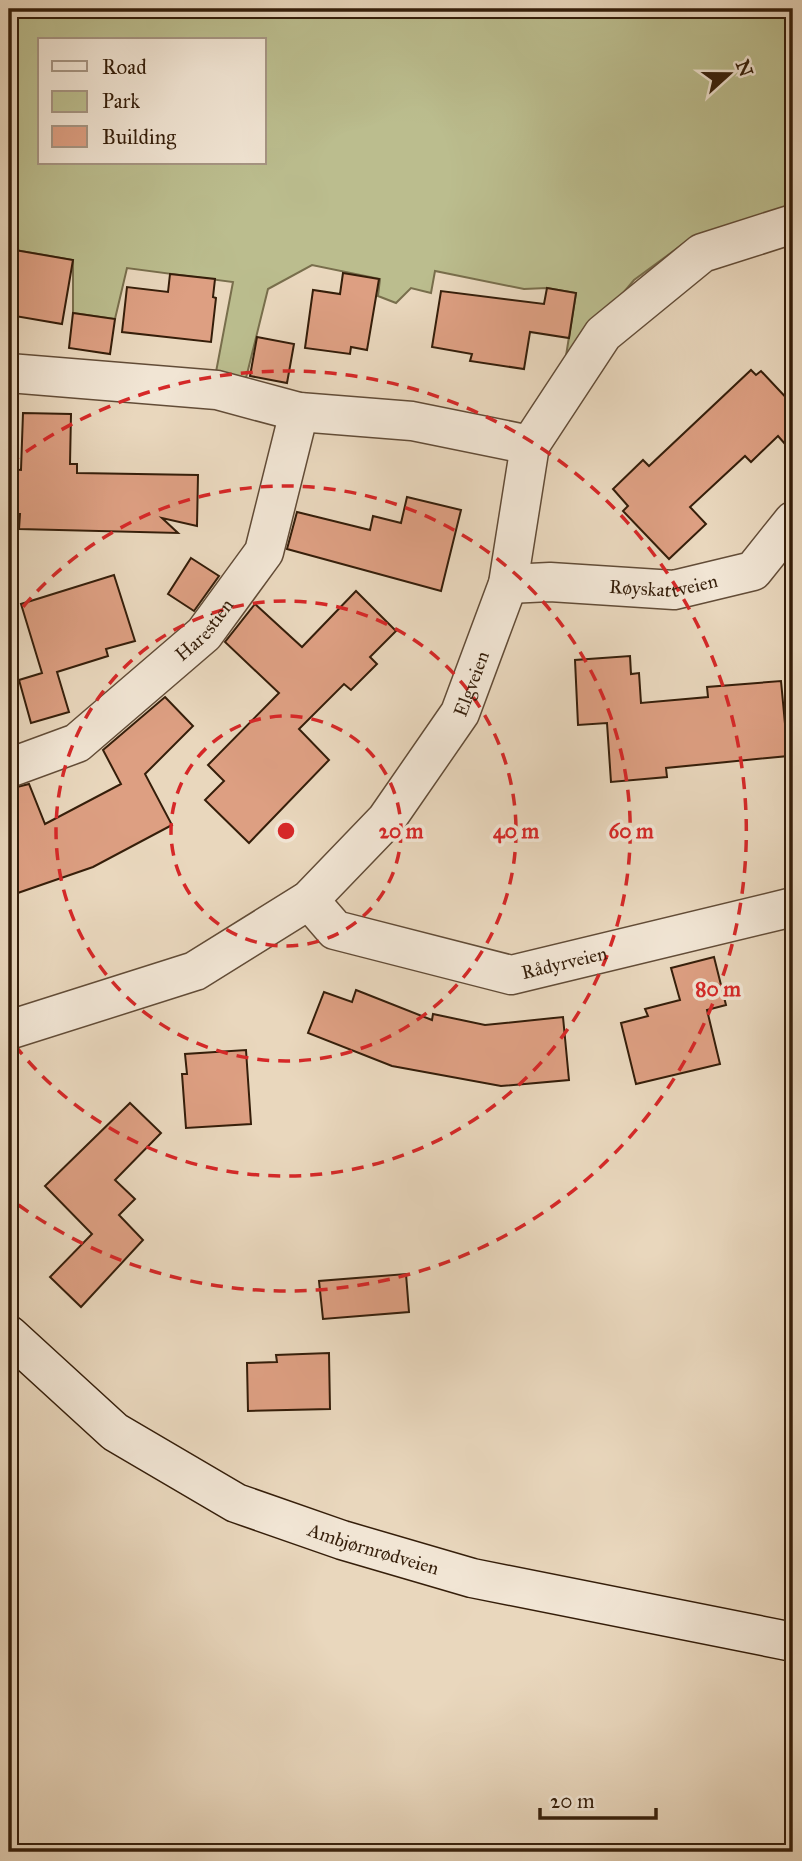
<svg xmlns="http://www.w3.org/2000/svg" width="802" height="1861" font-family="'IM FELL Great Primer',serif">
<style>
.green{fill:#bbbd8e;stroke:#786e4c;stroke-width:2;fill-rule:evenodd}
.building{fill:#dd9f82;stroke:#351e0a;stroke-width:2}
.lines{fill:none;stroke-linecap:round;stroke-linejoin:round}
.street-casing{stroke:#624c37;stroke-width:41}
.secondary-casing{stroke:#351e0a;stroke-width:41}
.street{stroke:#f1e5d4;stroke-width:38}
.secondary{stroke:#f1e5d4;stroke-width:38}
.ring{fill:none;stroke:#d62828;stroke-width:3.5;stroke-dasharray:12 9}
.labels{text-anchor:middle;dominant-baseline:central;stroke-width:7;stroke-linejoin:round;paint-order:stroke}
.street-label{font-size:19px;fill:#351e0a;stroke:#f1e5d4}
.centre{fill:#d62828;stroke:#f1e5d4;stroke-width:3.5}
.ring-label{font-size:21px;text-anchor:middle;font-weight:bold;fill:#d62828;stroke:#f1e5d4;stroke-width:7;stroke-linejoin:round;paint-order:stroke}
</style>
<rect width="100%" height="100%" fill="#e9d7bd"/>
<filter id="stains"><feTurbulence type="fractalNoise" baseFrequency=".00286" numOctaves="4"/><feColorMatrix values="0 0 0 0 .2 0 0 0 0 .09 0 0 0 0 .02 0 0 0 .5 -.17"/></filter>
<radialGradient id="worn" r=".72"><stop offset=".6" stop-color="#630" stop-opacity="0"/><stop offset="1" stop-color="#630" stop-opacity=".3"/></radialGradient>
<path class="green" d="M9,9H793V206L694,236L634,280L565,362L576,293L547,288L524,289L435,271L431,293L411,288L396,303L378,296L380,279L312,265L268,289L246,378L216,372L233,282L127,268L115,319L73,313V260L9,249ZM40,40H264V163H40Z"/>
<g class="building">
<polygon points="9,249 73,260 62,324 9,315"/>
<polygon points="343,273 379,279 367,350 351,347 350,354 305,348 313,290 340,294"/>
<polygon points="170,274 215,279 213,297 216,298 211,342 122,332 127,287 168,292"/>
<polygon points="547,288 576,293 569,338 530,332 524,369 470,361 472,354 432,347 441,291 544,304"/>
<polygon points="73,313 115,319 110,354 69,348"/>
<polygon points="257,337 294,344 287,383 250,376"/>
<polygon points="751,370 756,375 761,371 793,405 793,453 778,436 751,462 745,456 690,507 706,524 669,559 623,511 628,506 613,489 643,460 649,466"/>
<polygon points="23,413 71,414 70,464 77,464 77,473 198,475 197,526 162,518 178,533 19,529 20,514 9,514 9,469 21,470"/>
<polygon points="407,497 461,510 441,591 287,549 297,512 370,530 373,516 401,523"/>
<polygon points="191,558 219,576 194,611 168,594"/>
<polygon points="114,575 135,641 106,649 108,656 57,672 69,712 31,723 19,680 42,673 21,604"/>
<polygon points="356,591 396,631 370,657 377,664 351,690 344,684 299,729 329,760 249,843 205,800 224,781 208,765 279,693 225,642 255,604 302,647"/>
<polygon points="630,656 631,674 639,673 641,703 708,697 707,687 781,681 788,756 666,768 667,777 611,782 607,723 578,725 575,660"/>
<polygon points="165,697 193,726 145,774 172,825 93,867 9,896 9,789 29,784 45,824 121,784 103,750"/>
<polygon points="714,957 726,1005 707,1010 720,1064 636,1084 621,1023 648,1016 645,1009 680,1000 671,968"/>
<polygon points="356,990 432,1020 433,1014 485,1025 563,1017 569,1080 501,1086 392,1066 308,1033 324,992 352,1002"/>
<polygon points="246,1050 251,1124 186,1128 182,1074 187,1074 185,1054"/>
<polygon points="130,1103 161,1133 115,1180 135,1199 119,1215 143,1240 81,1307 50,1277 92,1234 45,1186"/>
<polygon points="406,1274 409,1312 323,1319 319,1281"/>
<polygon points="329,1353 330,1409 248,1411 247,1363 277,1362 276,1355"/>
</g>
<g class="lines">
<defs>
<g id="street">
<polyline points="9,373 217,390 299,412 412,421 530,445"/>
<path id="s1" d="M508,584L550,582L674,590L753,571L793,521"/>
<path id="s2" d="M9,768L77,743L204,634L264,552L299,412"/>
<path id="s3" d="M309,900L335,930L511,975L793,907"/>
<path id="s4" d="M9,1030L195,971L309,900L386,820L460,713L508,584L530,445L603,334L702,253L793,224"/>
</g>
<g id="secondary">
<path id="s5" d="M9,1335L115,1432L236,1503L342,1540L472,1578L793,1642"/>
</g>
</defs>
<use href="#street" class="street-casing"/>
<use href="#secondary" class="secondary-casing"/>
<use href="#street" class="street"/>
<use href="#secondary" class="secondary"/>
</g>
<g class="ring">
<circle cx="286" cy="831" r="115"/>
<circle cx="286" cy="831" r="230"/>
<path d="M10 623A345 345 0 1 1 10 1039"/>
<path d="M9 464A460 460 0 1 1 9 1198"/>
</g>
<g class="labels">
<g class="street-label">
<text stroke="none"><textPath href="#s1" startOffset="156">Røyskattveien</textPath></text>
<text stroke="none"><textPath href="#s2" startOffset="243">Harestien</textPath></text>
<text stroke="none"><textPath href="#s4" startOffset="602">Elgveien</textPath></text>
<text stroke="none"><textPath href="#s3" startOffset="276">Rådyrveien</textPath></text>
<text stroke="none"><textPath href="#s5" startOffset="429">Ambjørnrødveien</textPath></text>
</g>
</g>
<circle cx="286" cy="831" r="10" class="centre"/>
<g class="ring-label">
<text x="401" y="838">20 m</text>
<text x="516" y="838">40 m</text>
<text x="631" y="838">60 m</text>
<text x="718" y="996">80 m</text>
</g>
<rect width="802" height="1861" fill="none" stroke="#e9d7bd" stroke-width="35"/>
<rect x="10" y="10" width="781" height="1840" fill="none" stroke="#351e0a" stroke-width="3.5"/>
<rect x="18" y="18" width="767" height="1826" fill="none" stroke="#351e0a" stroke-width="2"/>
<rect x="38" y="38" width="228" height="126" fill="#f1e5d4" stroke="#a69583" stroke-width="2"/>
<rect x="52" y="61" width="35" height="10" fill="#f1e5d4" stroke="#a69583" stroke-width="2"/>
<text x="102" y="74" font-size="21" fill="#351e0a">Road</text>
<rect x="52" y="91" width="35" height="21" fill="#bbbd8e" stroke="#a69583" stroke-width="2"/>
<text x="102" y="108" font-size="21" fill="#351e0a">Park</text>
<rect x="52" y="126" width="35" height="21" fill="#dd9f82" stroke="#a69583" stroke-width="2"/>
<text x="102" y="144" font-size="21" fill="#351e0a">Building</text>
<g transform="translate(729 74) rotate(69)" stroke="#f1e5d4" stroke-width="5" paint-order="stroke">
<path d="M0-5L12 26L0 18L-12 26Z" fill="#351e0a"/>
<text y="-10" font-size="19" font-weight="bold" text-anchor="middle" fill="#351e0a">N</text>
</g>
<path d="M540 1808v10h116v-10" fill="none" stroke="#351e0a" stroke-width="3.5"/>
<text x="550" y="1808" font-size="21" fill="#351e0a" stroke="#f1e5d4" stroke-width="5" paint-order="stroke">20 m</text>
<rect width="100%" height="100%" filter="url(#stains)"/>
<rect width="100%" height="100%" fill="url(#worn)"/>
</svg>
